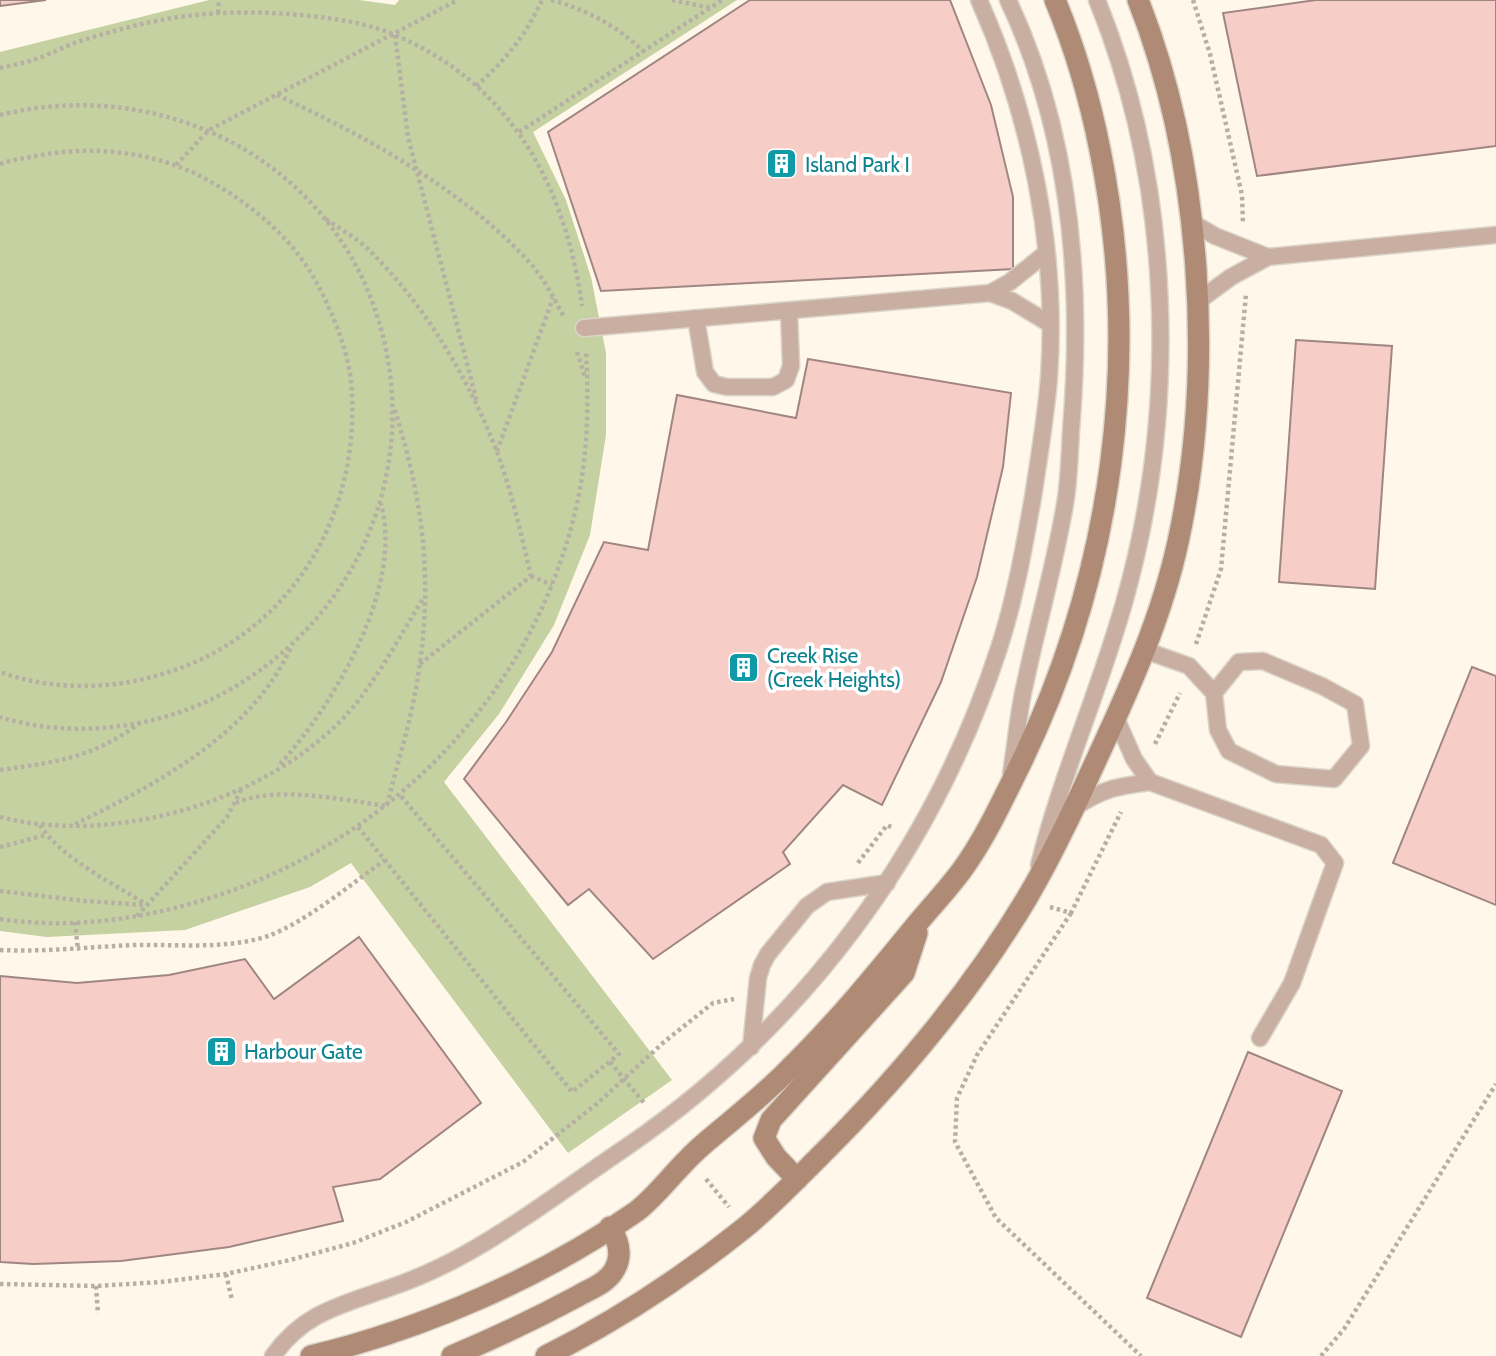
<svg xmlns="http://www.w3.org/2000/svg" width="1496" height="1356" font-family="Cabin,sans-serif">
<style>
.green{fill:#c5d1a1}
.building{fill:#f7cec7;stroke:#a08682;stroke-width:2}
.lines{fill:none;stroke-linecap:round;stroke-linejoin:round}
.lane-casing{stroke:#dbd4c8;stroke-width:19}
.secondary-casing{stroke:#dbd4c8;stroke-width:24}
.path{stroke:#b6b0a4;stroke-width:4.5;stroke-dasharray:3.5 3.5;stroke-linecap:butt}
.lane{stroke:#c8afa1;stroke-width:16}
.secondary{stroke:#af8b76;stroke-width:21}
.labels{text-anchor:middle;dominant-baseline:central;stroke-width:7;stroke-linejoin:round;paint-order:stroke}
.culture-label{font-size:21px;fill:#0d838f;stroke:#fff;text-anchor:start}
</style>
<rect width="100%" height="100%" fill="#fff7ea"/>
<polygon class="green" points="209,0 359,0 395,5 399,0 737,0 533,132 566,200 591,277 606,353 606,435 590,535 554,625 499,714 444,782 672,1080 568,1153 351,863 310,887 185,930 47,937 0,931 0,52"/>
<g class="building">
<polygon points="0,0 46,0 0,6"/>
<polygon points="750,0 950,0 991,105 1013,197 1013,269 601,291 548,132"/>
<polygon points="1316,0 1496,0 1496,146 1257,176 1223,13"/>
<polygon points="1296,340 1392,346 1375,589 1279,582"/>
<polygon points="808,359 1011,393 1003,467 977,577 941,682 882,805 843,785 783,852 790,864 653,959 589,889 568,905 464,779 506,722 552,652 604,542 648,550 677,395 796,418"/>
<polygon points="1472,667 1496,676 1496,905 1393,863"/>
<polygon points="359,937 481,1103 380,1179 333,1187 343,1221 229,1247 121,1261 33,1264 0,1262 0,976 77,983 169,975 245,959 274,999"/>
<polygon points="1248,1052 1342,1091 1241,1337 1147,1298"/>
</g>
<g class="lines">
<defs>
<g id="lane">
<path d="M1008,0C1071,133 1083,285 1071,430C1070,452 1069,476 1066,498C1056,561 1038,622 1025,684C1018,713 1016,744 1011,773"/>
<polyline points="1191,222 1215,236 1268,257"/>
<polyline points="990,293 1010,282 1046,253"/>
<polyline points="1197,302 1231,277 1268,257 1496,235"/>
<polyline points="696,318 705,372 714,384 727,387 773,387 786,380 791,366 789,311"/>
<polyline points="584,328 990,293 1012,301 1050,324"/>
<polyline points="1144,650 1189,666 1214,693 1218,730 1229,751 1276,774 1334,779 1361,746 1355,704 1322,686 1263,661 1239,662 1214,693"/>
<polyline points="1116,718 1134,759 1150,782"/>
<path d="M1075,807C1105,788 1115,787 1150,782L1321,845L1335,863L1292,983L1260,1038"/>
<path d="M1039,865C1061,776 1099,692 1124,603C1179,410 1173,187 1097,0"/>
<polyline points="751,1047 758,978 762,965 768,954 807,906 827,892 887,883"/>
<path d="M273,1356C304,1312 342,1305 389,1288C416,1279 442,1267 467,1253C522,1222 573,1183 625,1148C802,1027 933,852 999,648C1015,599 1024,548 1033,497C1039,457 1046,417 1049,377C1058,250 1031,117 979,0"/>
</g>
<g id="secondary">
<polyline points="797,1179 776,1157 764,1138 771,1120 904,973 917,933"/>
<path d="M311,1356C423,1329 543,1277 637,1211C655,1197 670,1177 686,1161C696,1150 707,1141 718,1132C743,1111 768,1091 790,1068C836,1023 877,973 917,924C932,906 948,889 962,870C986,837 1003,799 1021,763C1113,572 1142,358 1100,150C1090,100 1075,48 1055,0"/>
<path d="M452,1356C495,1338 537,1318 578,1296C590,1289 605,1284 613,1272C623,1257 619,1241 610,1227"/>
<path d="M546,1356C616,1321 683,1277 743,1229C768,1209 791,1185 814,1162C894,1083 969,995 1027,898C1054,852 1077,802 1099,754C1131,685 1162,616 1178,542C1215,372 1202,162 1138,0"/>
</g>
</defs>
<use href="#lane" class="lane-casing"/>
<use href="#secondary" class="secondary-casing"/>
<g class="path">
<path d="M551,0C588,10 617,26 644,52"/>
<polyline points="672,0 711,8"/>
<polyline points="1193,0 1210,54 1242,195 1243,224"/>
<polyline points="218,13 219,0"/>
<polyline points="395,35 408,137 477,402"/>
<path d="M0,68C12,65 25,63 36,59C51,54 65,46 80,41C109,32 138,24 167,19C207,12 248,11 289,14C324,17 364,21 397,36C512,85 566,188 582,306"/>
<path d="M476,86C505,61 526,35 542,0"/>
<path d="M277,95C365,136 464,190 530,263C544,278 554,299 564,317"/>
<path d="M0,115C146,79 302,144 365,284C434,441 369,618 218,696C154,729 70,739 0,717"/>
<polyline points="519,132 722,0"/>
<path d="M0,164C10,160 21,159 31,157C86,145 145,150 196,174C240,196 285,230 311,273C329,303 347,346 351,381C363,512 293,633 166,673C112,690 53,691 0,672"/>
<polyline points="176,165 209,130 458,0"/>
<path d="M326,219C340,229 357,238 369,250C425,305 469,379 497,452C512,492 521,534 531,576"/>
<polyline points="577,352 585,377"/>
<polyline points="497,451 553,298"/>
<polyline points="531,576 552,585"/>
<polyline points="1196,644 1221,569 1246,294"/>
<polyline points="420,664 531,576"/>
<polyline points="1155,744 1180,693"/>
<path d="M280,764C334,705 404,586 381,504"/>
<path d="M0,770C57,762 92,758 140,723"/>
<path d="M236,803C277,785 342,800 387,806C394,775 404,744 411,713C435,603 428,514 394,408"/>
<path d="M0,817C117,847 277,799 355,705C381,672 402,633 424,597"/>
<path d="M75,824C157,784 252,734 291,647"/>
<path d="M40,825C61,858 111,882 144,903"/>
<polyline points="358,827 572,1092 619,1054 400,795"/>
<polyline points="0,847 46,835"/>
<polyline points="858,863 887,825 893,828"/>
<polyline points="0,891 85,901 145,905"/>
<polyline points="1050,907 1071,913 1121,812"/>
<polyline points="1071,913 977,1055 957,1098 955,1142 996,1218 1141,1356"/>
<polyline points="137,916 227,817 242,788"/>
<path d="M0,919C81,931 163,916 239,888C406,825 536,683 576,508C588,456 589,403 586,350"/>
<polyline points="75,922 78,950"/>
<path d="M0,950C45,952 89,947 134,945C179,944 225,950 268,936C306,922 351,884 385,860"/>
<polyline points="610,1062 645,1104"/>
<polyline points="706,1179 729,1207"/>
<polyline points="226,1274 232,1300"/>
<polyline points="0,1284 96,1286 161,1282 226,1274 290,1260 353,1243 406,1222 523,1162 599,1102 664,1042 713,1003 734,999"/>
<polyline points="96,1286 98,1314"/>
<polyline points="1321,1356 1344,1329 1496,1084"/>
</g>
<use href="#lane" class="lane"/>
<use href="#secondary" class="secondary"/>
</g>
<defs>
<symbol id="building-square" viewBox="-11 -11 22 22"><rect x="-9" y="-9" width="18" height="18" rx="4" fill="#0f9aa8" stroke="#fff"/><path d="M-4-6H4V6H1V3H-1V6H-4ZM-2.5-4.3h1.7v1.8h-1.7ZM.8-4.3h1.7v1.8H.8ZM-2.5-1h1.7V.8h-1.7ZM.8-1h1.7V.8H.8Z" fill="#fff"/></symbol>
</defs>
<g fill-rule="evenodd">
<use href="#building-square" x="764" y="146" width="35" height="35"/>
<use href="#building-square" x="726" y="650" width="35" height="35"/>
<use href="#building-square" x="204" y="1034" width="35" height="35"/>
</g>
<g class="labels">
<g class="culture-label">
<text x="805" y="164">Island Park I</text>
<text x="767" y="655">Creek Rise<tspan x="767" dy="24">(Creek Heights)</tspan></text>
<text x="244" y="1051">Harbour Gate</text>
</g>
</g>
</svg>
